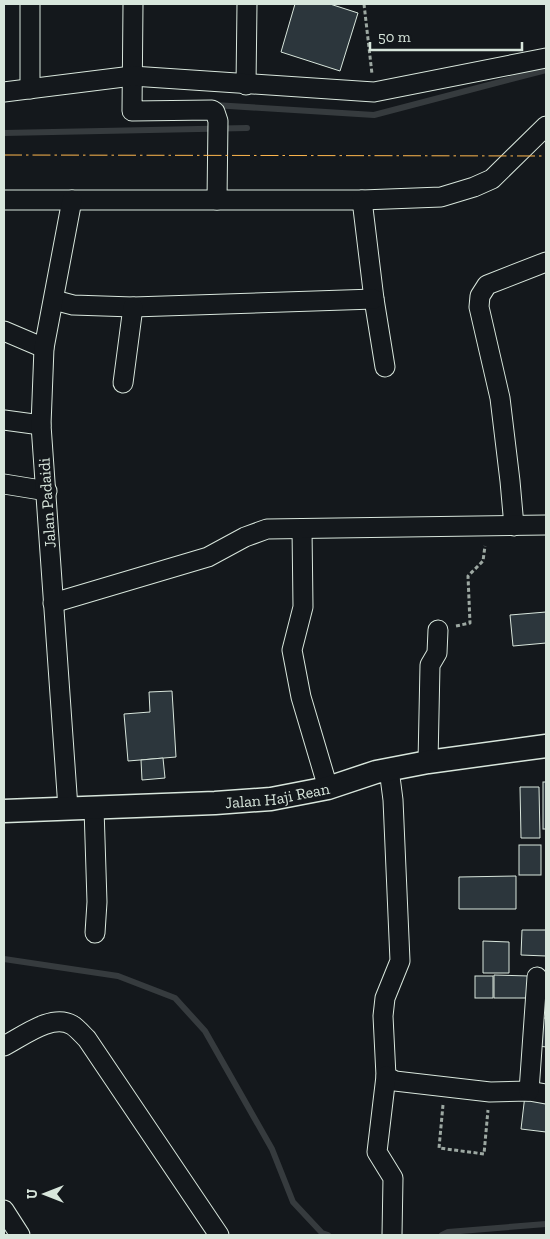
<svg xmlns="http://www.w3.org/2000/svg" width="550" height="1239" font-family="'Zilla Slab',serif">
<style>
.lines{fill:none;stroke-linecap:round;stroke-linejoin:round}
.stream{stroke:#363b3e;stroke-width:6}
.building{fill:#2c363c;stroke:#d8e6dc}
.minor-casing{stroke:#d8e6dc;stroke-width:21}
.tertiary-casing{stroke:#d8e6dc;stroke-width:25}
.path{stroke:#9da8a2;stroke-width:3;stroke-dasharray:4 2.5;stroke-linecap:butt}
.minor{stroke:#14181c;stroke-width:19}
.tertiary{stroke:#14181c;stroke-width:22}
.power{stroke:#ffb74d;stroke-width:1;stroke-dasharray:18 4 2.5 4;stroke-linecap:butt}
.labels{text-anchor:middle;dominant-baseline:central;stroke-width:4;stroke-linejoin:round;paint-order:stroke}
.street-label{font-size:16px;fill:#d8e6dc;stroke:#14181c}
</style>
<rect width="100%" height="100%" fill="#14181c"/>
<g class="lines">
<g class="stream">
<polyline points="214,105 374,115 546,70"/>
<polyline points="4,133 247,128"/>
<polyline points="4,959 118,976 175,998 205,1031 272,1149 293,1202 322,1233 328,1235"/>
<polyline points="442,1235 448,1232 546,1224"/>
</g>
</g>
<g class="building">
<polygon points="295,4 330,4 358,13 340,71 281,52"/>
<polygon points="546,612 546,643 513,646 510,615"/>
<polygon points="172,691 176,757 128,761 124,714 150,712 149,692"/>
<polygon points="163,758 165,778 142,780 141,760"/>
<rect x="543" y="782" width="3" height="47"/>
<polygon points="520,787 539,787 540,838 521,838"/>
<rect x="519" y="845" width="22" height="30"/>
<polygon points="516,876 516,909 459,909 459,877"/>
<polygon points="522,930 546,930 546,956 521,955"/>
<polygon points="483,941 509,942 509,973 483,973"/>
<polygon points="494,975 529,976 529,998 494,998"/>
<rect x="475" y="976" width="18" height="22"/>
<polygon points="541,1018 546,1018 546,1047 539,1046"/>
<polygon points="525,1095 546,1098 546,1132 521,1129"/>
</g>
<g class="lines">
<defs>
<g id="minor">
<polyline points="133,4 132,111 212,110 215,112 218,121 217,200"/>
<polyline points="246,85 247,4"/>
<polyline points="30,89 30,4"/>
<polyline points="4,92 132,76 374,92 546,58"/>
<polyline points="4,200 362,200 441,197 474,187 492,179 546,126"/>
<polyline points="362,200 374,299 385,367"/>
<polyline points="54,300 73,305 133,307 374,299"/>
<polyline points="4,331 44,348"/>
<polyline points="123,383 133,307"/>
<polyline points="4,420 41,425"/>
<polyline points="4,484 47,491"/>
<polyline points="514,526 510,481 500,398 479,307 480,296 487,285 546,262"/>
<polyline points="302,529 303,607 292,650 301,697 328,788"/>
<polyline points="53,603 208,557 245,537 267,529 546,525"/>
<polyline points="428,762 430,665 437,653 438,630"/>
<polyline points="389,769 393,800 400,961 385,998 383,1016 386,1076 395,1081 490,1092 529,1091 546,1094"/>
<polyline points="68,808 41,425 44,348 72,200"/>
<polyline points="94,808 97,902 95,933"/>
<path d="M4,1046C22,1037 52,1013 72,1025C77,1028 82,1034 87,1039L219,1235"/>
<polyline points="386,1076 377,1152 393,1178 392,1235"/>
<polyline points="529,1091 537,977"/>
<polyline points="4,1210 20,1235"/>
</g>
<g id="tertiary">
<path id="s1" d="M4,811L215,803L271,799L328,788L376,772L428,762L546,746"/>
</g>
</defs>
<use href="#minor" class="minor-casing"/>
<use href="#tertiary" class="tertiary-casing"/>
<g class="path">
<polyline points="364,4 372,74"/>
<polyline points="456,626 470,623 468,576 483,561 485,546"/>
<polyline points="443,1105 439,1148 484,1154 488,1110"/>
</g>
<use href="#minor" class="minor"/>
<use href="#tertiary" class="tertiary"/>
<polyline class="power" points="4,155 546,156"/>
</g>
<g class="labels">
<g class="street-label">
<text transform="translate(47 503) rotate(-94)">Jalan Padaidi</text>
<text stroke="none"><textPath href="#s1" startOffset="274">Jalan Haji Rean</textPath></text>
</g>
</g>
<rect width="550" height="1239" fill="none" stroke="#d8e6dc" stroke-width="10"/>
<g transform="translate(45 1194) rotate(270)" stroke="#14181c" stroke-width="4" paint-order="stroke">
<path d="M0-4L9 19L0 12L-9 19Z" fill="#d8e6dc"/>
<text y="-8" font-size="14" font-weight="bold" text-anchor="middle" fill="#d8e6dc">U</text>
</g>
<path d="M370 42v8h152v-8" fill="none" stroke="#d8e6dc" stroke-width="2.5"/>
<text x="378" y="42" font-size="15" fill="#d8e6dc" stroke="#14181c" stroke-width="4" paint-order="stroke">50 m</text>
</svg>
